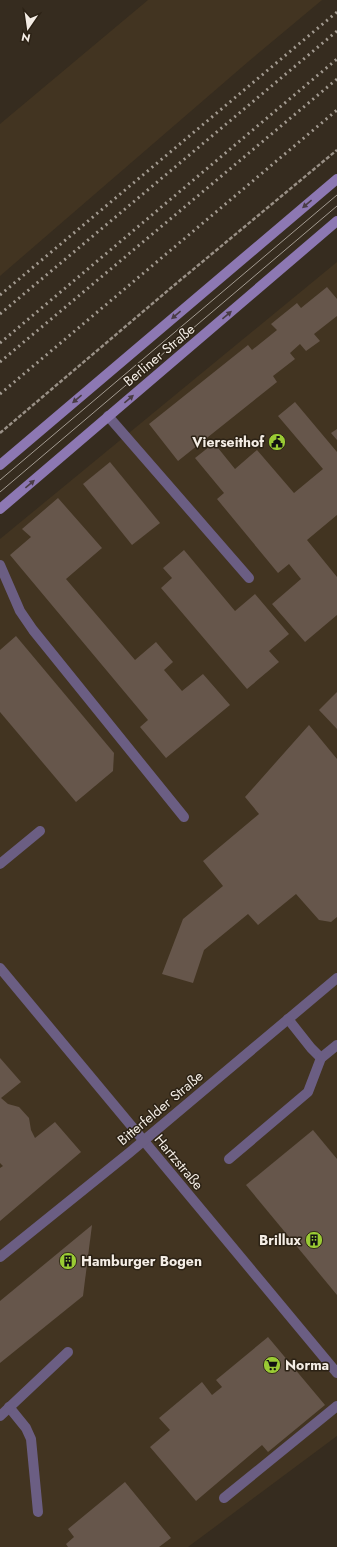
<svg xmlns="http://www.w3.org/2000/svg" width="337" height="1547" font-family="Jost,sans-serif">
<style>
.built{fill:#423421}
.building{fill:#66564b}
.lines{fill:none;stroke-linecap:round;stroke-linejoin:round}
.path{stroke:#999086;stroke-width:2.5;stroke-dasharray:4 2;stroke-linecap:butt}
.lane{stroke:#6b5e83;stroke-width:10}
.street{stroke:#6b5e83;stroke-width:10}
.secondary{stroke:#8d78b3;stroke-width:10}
.tram{stroke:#a39b91;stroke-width:1}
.rail{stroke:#a39b91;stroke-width:3;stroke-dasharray:2 4;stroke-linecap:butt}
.oneway{fill:#493c44}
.labels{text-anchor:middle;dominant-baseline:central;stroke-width:3;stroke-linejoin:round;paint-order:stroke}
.street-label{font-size:14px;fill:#f4ede5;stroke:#2c2215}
.poi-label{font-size:14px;font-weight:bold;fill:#f4ede5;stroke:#2c2215;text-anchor:end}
</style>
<rect width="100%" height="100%" fill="#362c1f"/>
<g class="built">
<polygon points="148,0 322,0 249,61 0,276 0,124"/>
<polygon points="337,262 337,1436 188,1547 0,1547 0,539"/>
</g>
<g class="building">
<polygon points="327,287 337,299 337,316 314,334 320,341 306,351 300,344 290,353 295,359 273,376 277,382 178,461 149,424 248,345 252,350 277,330 271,324 297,303 301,308"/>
<polygon points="295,402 337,452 337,515 307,540 337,577 337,615 305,642 272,604 301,579 289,564 278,573 217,499 224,493 195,458 214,443 235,469 257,450 294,493 323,469 278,416"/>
<polygon points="337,429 337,440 331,433"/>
<polygon points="110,462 160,523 132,545 83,484"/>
<polygon points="58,498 102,548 66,579 135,660 156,642 173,662 164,670 182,691 203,674 230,705 166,758 140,727 148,720 10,555 31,537 22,529"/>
<polygon points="184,550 235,611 255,594 289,634 269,651 279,662 247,689 161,588 172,578 163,568"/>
<polygon points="16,636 114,753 113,771 76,802 0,712 0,650"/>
<polygon points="337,692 337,729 319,710"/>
<polygon points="309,725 337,759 337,917 331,922 319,920 296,894 258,925 248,914 204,950 193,983 162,974 183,919 223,886 203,861 259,814 245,797"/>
<polygon points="0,1058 21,1082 1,1098 8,1104 19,1107 29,1118 31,1130 35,1138 55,1122 81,1152 0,1221 0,1168 3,1166 0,1163"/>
<polygon points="313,1130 337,1159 337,1295 246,1185"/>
<polygon points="92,1225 83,1296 0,1363 0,1301"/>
<polygon points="268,1337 325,1405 268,1452 262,1445 196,1501 150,1447 170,1430 159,1418 202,1382 212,1395 222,1387 216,1380"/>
<polygon points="125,1482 171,1538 159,1547 68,1547 66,1544 74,1537 68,1529"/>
</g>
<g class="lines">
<polyline class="path" points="0,433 172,287 337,150"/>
<g class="lane">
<polyline points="108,416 249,578"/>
<polyline points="0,565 20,611 33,630 184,817"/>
<polyline points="0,864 40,831"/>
<polyline points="288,1019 311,1048 321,1058"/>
<polyline points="229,1159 308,1092 321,1058 337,1045"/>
<polyline points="9,1407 26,1428 31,1439 38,1512"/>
<polyline points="0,1416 68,1352"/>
<polyline points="224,1498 337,1406"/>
</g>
<g class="street">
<polyline points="0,968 337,1373"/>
<polyline points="0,1257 129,1153 337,978"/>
</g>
<g class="secondary">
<polyline points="0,465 337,179"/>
<polyline points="0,509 337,221"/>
</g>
<g class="tram">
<polyline points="0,480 337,195"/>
<polyline points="0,492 337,206"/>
</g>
<g class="rail">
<polyline points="0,295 337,12"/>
<polyline points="0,314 337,31"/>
<polyline points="0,343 337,59"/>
<polyline points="0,362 337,79"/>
<polyline points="0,394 337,110"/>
</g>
</g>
<defs><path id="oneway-solid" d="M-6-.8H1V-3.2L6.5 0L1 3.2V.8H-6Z"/></defs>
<g class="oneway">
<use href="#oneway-solid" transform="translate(307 204) rotate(140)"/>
<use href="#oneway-solid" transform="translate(176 315) rotate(140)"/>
<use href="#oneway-solid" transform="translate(227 315) rotate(-40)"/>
<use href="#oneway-solid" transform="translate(77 399) rotate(140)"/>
<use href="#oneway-solid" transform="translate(129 399) rotate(-40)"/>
<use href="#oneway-solid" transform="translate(30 484) rotate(-40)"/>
</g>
<defs>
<symbol id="civic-disc" viewBox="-11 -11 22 22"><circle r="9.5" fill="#9acb34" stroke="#2c2215"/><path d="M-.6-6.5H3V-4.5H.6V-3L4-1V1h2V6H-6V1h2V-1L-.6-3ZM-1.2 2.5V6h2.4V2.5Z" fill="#111"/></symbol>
<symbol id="building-disc" viewBox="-11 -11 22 22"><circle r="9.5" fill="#9acb34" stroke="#2c2215"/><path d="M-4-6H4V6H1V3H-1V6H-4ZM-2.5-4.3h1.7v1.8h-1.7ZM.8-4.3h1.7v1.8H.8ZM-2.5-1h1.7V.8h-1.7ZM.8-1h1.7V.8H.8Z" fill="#111"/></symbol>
<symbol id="supermarket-disc" viewBox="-11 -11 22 22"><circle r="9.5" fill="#9acb34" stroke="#2c2215"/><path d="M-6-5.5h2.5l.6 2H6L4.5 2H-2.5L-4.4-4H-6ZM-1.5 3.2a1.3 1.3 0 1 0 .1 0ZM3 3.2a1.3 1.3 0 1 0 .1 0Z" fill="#111"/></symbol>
</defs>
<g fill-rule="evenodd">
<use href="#civic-disc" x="267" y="432" width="20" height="20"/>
<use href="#building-disc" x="304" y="1230" width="20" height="20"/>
<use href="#building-disc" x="58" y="1251" width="20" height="20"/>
<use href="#supermarket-disc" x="262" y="1355" width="20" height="20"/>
</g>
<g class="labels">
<g class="street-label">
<text transform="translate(159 355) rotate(-40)">Berliner Straße</text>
<text transform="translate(160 1108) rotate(-40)">Bitterfelder Straße</text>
<text transform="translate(179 1162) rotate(50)">Hartzstraße</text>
</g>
<g class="poi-label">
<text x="264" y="442">Vierseithof</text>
<text x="301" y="1240">Brillux</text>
<text x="81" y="1261" text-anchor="start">Hamburger Bogen</text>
<text x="285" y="1365" text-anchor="start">Norma</text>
</g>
</g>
<g transform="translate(28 28) rotate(193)" stroke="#2c2215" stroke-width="3" paint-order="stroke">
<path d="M0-3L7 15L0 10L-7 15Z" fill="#f4ede5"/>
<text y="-6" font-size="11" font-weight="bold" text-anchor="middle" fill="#f4ede5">N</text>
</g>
</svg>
